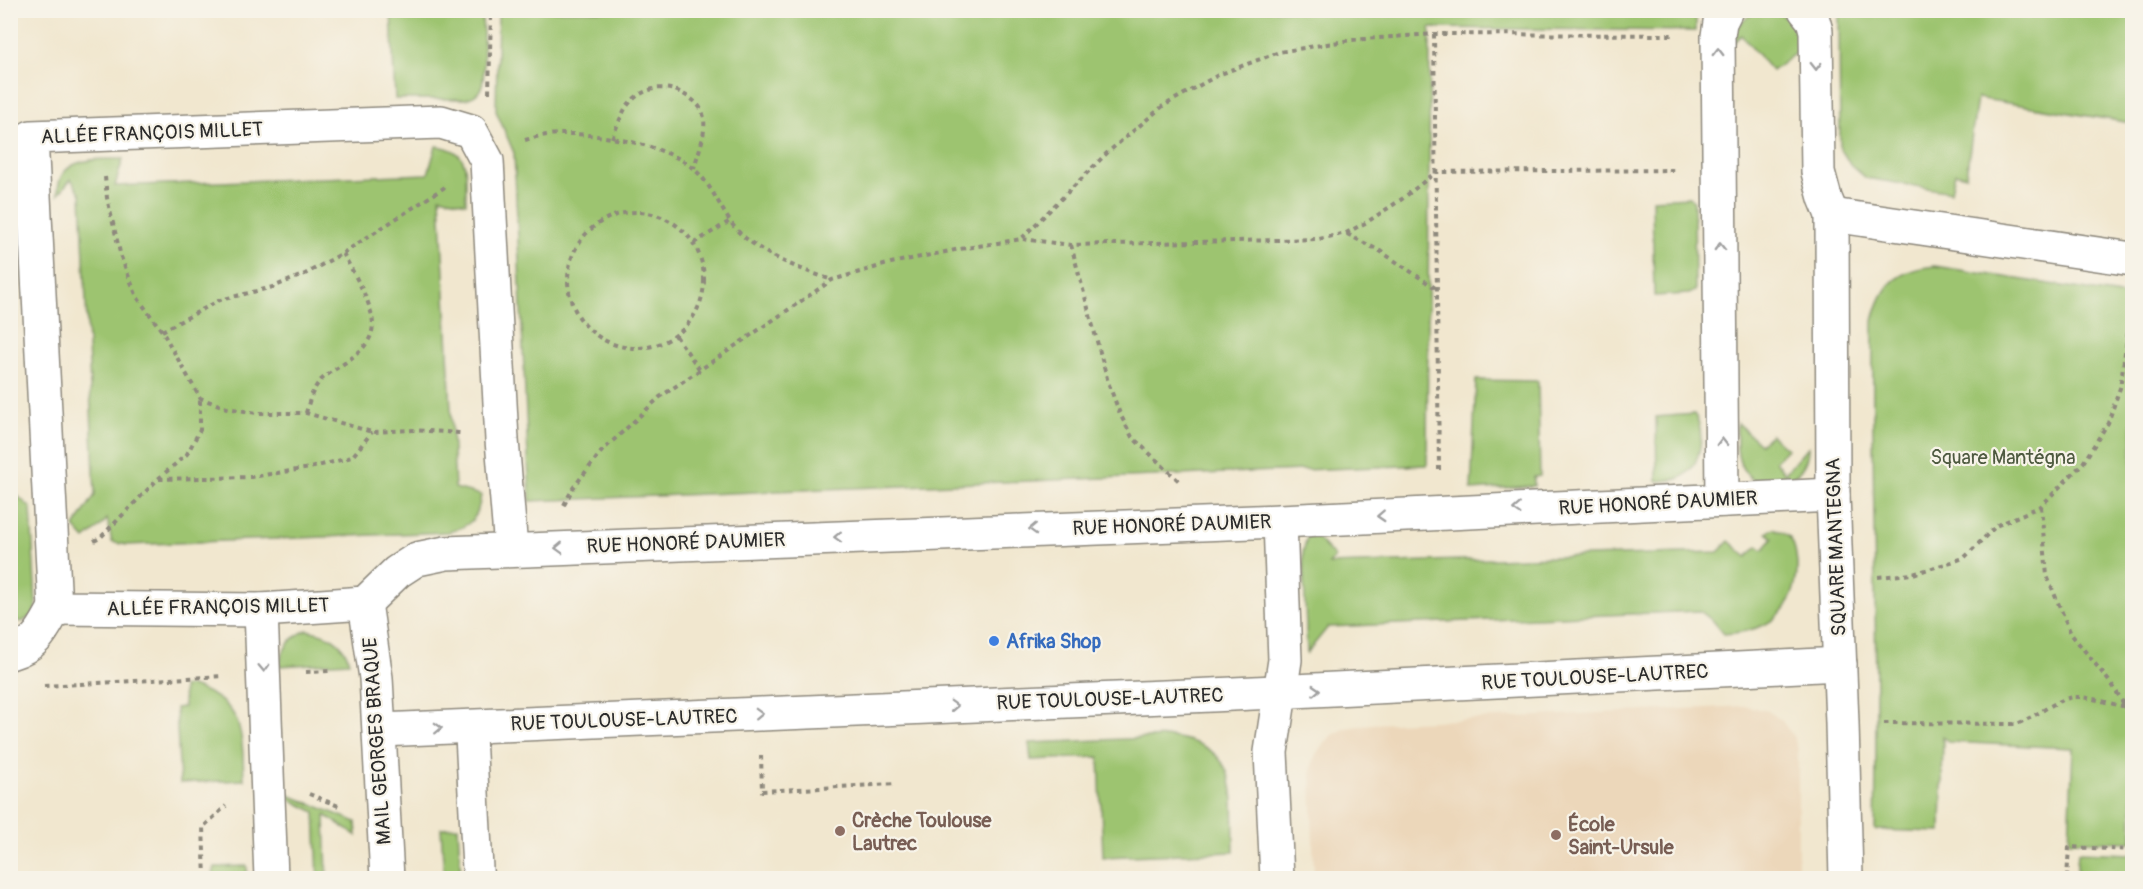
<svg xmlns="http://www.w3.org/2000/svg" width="2143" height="889" font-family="Pangolin,sans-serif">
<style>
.built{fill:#ecd7ba}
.green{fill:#9dc46f;stroke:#64784d;stroke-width:1.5}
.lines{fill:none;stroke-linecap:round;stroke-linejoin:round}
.service-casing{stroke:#8e897d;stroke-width:33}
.minor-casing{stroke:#8e897d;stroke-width:36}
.path{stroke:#8e897d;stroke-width:4;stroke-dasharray:4.5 4.5;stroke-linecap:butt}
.service{stroke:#fff;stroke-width:30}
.minor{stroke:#fff;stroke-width:33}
.oneway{stroke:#a0a0a0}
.shop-dot{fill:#3f7fe0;stroke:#f7f3e8;stroke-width:2}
.education-dot{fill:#8d6e63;stroke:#f7f3e8;stroke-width:2}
.labels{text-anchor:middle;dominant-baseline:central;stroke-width:4.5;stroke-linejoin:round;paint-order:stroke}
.street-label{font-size:20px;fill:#2b2b2b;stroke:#f7f3e8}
.park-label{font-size:20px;fill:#4d593f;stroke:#f7f3e8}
.shop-label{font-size:20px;font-weight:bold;fill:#366cbe;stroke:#f7f3e8;text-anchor:start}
.education-label{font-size:20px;font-weight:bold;fill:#785e54;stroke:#f7f3e8;text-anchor:start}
</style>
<rect width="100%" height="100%" fill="#f7f3e8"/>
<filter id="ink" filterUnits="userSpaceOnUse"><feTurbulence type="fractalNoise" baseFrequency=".0167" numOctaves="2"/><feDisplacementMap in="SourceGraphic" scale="12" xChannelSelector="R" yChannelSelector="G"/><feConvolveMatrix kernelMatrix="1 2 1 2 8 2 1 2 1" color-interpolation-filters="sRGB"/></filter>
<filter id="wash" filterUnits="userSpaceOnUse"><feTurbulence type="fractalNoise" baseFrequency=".008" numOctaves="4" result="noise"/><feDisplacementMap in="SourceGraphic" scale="24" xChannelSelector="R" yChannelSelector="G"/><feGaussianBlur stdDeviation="1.35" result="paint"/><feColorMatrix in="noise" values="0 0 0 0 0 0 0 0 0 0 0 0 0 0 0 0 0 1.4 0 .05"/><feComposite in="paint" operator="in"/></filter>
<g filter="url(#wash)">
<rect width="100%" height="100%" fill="#f1e7cf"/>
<polygon class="built" points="1747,706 1768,711 1782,721 1794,738 1798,749 1798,878 1314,878 1311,773 1313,761 1316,754 1331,736 1346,728 1372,724"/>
<g class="green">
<polygon points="2110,10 2132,14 2132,123 1977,98 1966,176 1955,173 1951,192 1866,178 1850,164 1840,148 1839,11"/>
<path d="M391,11H482C482,27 487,76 481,88C478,95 472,97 466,99H395Z"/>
<polygon points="498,11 1696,10 1696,31 1430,28 1427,465 530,501 514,153 496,111"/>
<path d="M1761,11C1772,11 1794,17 1800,29C1802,33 1801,43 1802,48L1772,71L1741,35L1730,46C1733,28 1743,16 1761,11Z"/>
<path d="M436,146C473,150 465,174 466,203L440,197L455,488L481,495C478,519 472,525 449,532L127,545L112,542L107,519L100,527L85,539L74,527L95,495L81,194L71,179L58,195C56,156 96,159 123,159L115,186L428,174Z"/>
<polygon points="1690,197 1694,202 1695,291 1689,294 1654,296 1652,199"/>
<path d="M1935,266L2132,297V842L2069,841L2073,748L1949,742L1943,737L1941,832L1875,830C1879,660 1871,490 1873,321C1882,284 1897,270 1935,266Z"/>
<polygon points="1476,380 1538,381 1540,476 1534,477 1534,486 1471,490"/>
<path d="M1694,414C1707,431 1701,468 1680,478C1673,481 1664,480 1657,481L1656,417Z"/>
<path d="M1737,423L1760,444L1771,435L1787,449L1775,461L1785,473L1808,447C1809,481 1763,501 1743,469C1735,456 1737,438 1737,423Z"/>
<polygon points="10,489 31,508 36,607 33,615 22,622 18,621 11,613"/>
<path d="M1773,528C1778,530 1784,533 1789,537C1795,544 1796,554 1797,563C1798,588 1788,614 1764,625C1751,631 1737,633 1724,634L1714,622L1700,611L1328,627L1307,653L1303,552L1307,537L1313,534L1335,557L1329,564L1718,552L1729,541L1747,557L1757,546L1763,550L1773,538L1767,533Z"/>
<path d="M307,630C327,634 344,640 349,662L279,666C283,648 289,638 307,630Z"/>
<path d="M191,686C245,703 242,732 244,780L180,783L176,708L184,707L183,687Z"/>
<path d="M1171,737C1243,746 1232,795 1234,852L1103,857L1099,757L1031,760L1029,743Z"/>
<polygon points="284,793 356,822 357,836 325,815 327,878 318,878 315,812 283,796"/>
<polygon points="458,827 461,878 444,878 441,828"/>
<polygon points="2078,852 2132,854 2132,878 2076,878"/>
<polygon points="247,866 247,878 212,878 215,867"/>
</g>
</g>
<g filter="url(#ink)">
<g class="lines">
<defs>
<polyline id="service" points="470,726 478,878"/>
<g id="minor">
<polyline points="1805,10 1813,20 1816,31 1818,172 1825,198 1832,215 1833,495 1842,723 1846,878"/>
<polyline points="1832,215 2132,259"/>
<polyline points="1722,500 1718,36 1720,22 1726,10"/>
<polyline points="511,549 502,440 487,161 471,131 441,122 31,137 55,608 261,610 365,603 397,572 417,559 446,553 1280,521 1833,495"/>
<polyline points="365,603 376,678 387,878"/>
<polyline points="261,610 271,878"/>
<path d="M10,653C37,645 42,631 55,608"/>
<polyline points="380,730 1212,695 1840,664"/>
<polyline points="1277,878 1271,752 1285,660 1280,521"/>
</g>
</defs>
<use href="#service" class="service-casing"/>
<use href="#minor" class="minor-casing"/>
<g class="path">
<polyline points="1434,34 1439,470"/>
<polyline points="489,93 491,10"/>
<path d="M612,138C616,129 620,118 625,109C638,88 665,82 685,95C694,100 703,107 704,119C706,135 698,153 694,168"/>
<path d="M525,140C532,138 540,136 547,135C585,130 667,143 695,170C716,189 723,219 743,236C769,258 800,269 832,280"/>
<polyline points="105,177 107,198 121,257 137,297 162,331 200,398 227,408 257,413 306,413 372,432 413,430 460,433"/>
<circle cx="636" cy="280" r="68"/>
<polyline points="1347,234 1380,251 1437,289"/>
<polyline points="1022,238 1108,152 1163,106 1218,75 1279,52 1351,40 1434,34 1675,35"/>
<polyline points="694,243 730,221"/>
<polyline points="1071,245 1108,382 1120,414 1132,437 1180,482"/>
<polyline points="162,331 220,300 273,287 305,274 343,253 445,187"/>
<polyline points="676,336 700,370"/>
<path d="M306,413C309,402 312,389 321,380C341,362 379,350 372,316C367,294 353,273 343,253"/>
<polyline points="159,479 251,477 310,468 352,457 372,432"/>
<polyline points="564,505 573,488 602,451 660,397 832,280 891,263 960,249 1022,239 1071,245 1319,239 1346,233 1367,222 1402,199 1436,172 1676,170"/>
<polyline points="2041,506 2047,576 2071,634 2113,686 2132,718"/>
<polyline points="94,541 100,538 158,479 187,454 200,430 200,398"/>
<polyline points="1878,577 1913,574 1964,558 1996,526 2041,506 2083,463 2108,423 2120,388 2132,303"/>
<polyline points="306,672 331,671"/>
<polyline points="44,686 222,676"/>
<path d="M1884,723L2016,724C2035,718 2058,697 2076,697C2088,696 2114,705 2127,707"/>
<polyline points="761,755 762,791 895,784"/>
<polyline points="309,794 341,807"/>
<polyline points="205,878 203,827 226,806"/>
<polyline points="2067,878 2069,847 2132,850"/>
</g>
<use href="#service" class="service"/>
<use href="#minor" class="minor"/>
</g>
<defs><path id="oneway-chevron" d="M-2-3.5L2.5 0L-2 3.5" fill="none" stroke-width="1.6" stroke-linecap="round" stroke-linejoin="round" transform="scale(1.5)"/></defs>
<g class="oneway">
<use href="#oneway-chevron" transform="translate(1718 52) rotate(-90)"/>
<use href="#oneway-chevron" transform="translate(1816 66) rotate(89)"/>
<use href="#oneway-chevron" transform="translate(1720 247) rotate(-91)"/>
<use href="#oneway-chevron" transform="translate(1722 442) rotate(-91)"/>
<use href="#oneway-chevron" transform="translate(1517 509) rotate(177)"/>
<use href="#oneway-chevron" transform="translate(1381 516) rotate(177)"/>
<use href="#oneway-chevron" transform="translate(1033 529) rotate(178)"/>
<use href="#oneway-chevron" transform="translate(838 537) rotate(178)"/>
<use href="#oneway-chevron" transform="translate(559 548) rotate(178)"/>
<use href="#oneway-chevron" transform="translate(264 668) rotate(88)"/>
<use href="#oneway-chevron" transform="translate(1316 690) rotate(-3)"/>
<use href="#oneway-chevron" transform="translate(954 706) rotate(-2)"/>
<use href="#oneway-chevron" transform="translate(759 714) rotate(-2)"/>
<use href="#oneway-chevron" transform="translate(438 728) rotate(-2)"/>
</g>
</g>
<circle class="shop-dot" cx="994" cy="641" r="6"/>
<g class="education-dot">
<circle cx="840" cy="831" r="6"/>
<circle cx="1556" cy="835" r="6"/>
</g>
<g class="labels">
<g class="street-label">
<text transform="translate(152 133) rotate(-2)">ALLÉE FRANÇOIS MILLET</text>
<text transform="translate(1658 503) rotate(-3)">RUE HONORÉ DAUMIER</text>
<text transform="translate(1172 525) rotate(-2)">RUE HONORÉ DAUMIER</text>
<text transform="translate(686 543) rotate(-2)">RUE HONORÉ DAUMIER</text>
<text transform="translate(1836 547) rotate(-92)">SQUARE MANTEGNA</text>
<text transform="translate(218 607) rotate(-1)">ALLÉE FRANÇOIS MILLET</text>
<text transform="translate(1595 677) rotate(-3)">RUE TOULOUSE-LAUTREC</text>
<text transform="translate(1110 699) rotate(-2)">RUE TOULOUSE-LAUTREC</text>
<text transform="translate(624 720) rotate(-2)">RUE TOULOUSE-LAUTREC</text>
<text transform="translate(377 741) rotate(-94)">MAIL GEORGES BRAQUE</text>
</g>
<g class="park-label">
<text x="2003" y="457">Square Mantégna</text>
</g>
<g class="shop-label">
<text x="1006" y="641">Afrika Shop</text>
</g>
<g class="education-label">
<text x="852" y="820">Crèche Toulouse<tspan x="852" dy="23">Lautrec</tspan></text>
<text x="1568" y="824">École<tspan x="1568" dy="23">Saint-Ursule</tspan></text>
</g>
</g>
<rect width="2143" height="889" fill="none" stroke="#f7f3e8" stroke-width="36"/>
</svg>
